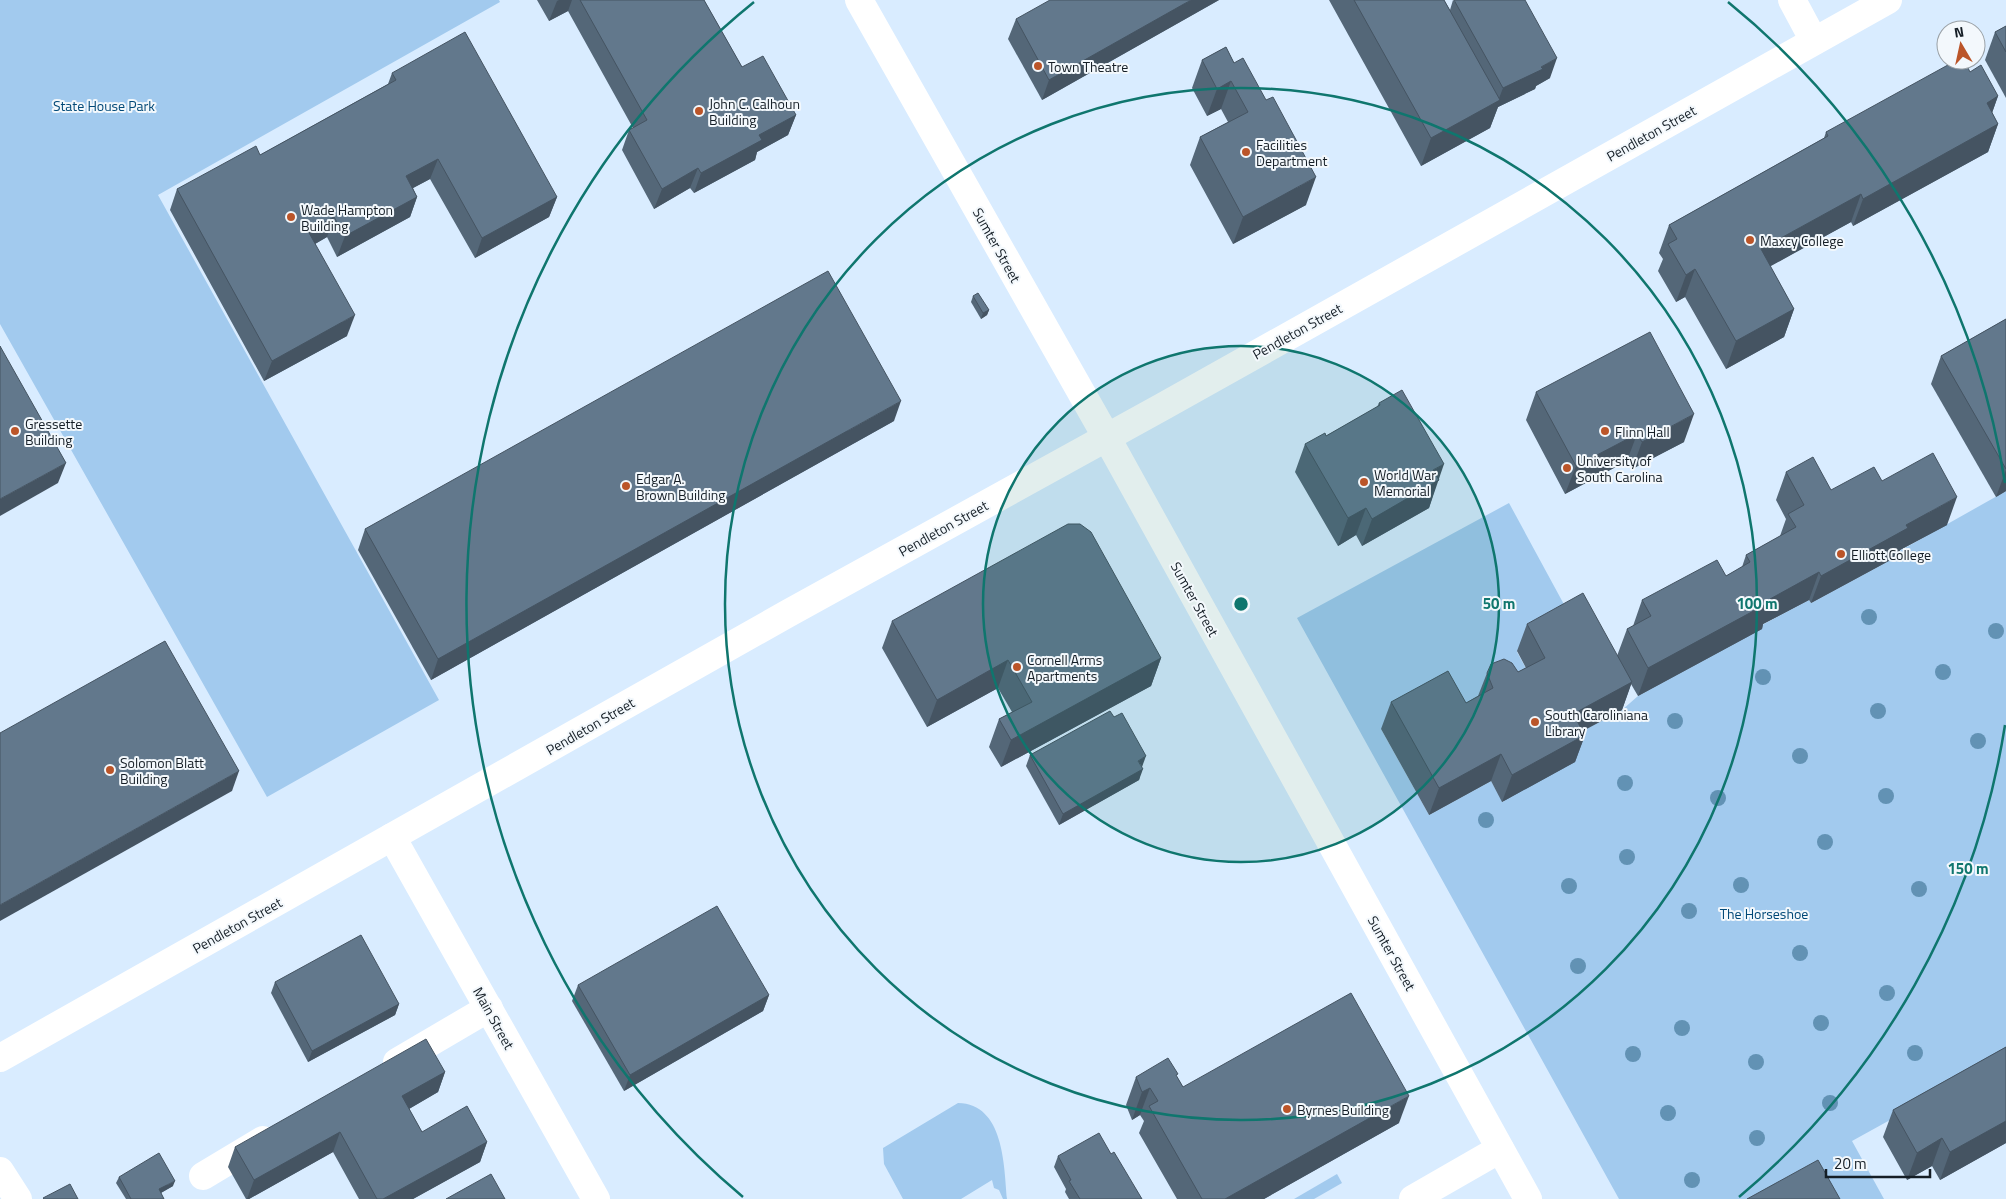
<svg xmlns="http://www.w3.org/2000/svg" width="2006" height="1199" font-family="'Titillium Web',sans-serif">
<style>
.green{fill:#a2caee}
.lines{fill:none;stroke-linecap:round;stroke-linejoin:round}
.minor{stroke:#fff;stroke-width:28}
.tree{fill:#6292b4}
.wall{fill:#546778}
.shaded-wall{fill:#455462}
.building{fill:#62788c;stroke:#455462}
.ring{fill:none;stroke:#0f766e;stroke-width:2.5}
.poi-dot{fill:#bb5529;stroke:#f3f8fc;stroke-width:2}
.labels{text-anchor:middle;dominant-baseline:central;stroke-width:4;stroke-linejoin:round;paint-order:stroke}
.poi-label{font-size:14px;fill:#151e26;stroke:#f3f8fc;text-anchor:start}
.park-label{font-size:14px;fill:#004877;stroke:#f3f8fc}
.street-label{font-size:14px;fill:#151e26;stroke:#f3f8fc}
.centre{fill:#0f766e;stroke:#f3f8fc;stroke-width:2.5}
.ring-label{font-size:15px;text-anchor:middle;font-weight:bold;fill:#0f766e;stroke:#f3f8fc;stroke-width:4;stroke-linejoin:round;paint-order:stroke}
</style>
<rect width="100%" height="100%" fill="#d9ecff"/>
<g class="green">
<polygon points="0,0 499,0 500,2 158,195 439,700 267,797 0,324"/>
<polygon points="2006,491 2006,1056 1852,1141 1884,1199 1619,1199 1297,618 1509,503 1573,621 1517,652 1535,685 1481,692 1477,701 1381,729 1429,815 1491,781 1503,802 1563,741 1622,710 1638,696 1761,629 1760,626 1809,600 1811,603 1898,556 1896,553"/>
<path d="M958,1103C1004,1104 1004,1165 1007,1199H1003L999,1190L994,1188L992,1180L961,1199H903L884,1164L883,1148Z"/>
<polygon points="1337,1174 1342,1183 1314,1199 1294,1199"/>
</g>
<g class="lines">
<g class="minor">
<polyline points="859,0 1107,438 1528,1199"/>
<polyline points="1792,0 1814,41"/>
<polyline points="392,837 596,1199"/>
<polyline points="0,1058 787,614 1162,407 1888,0"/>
<polyline points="397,1062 489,1008"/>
<polyline points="0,1171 18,1199"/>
<polyline points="203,1176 263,1140"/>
<polyline points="1413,1199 1500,1149"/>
</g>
</g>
<g class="tree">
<circle cx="1869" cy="617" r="8"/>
<circle cx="1996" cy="631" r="8"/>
<circle cx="1943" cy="672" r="8"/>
<circle cx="1763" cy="677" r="8"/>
<circle cx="1878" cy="711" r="8"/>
<circle cx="1675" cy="721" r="8"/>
<circle cx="1978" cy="741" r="8"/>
<circle cx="1800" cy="756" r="8"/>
<circle cx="1625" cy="783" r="8"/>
<circle cx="1886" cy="796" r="8"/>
<circle cx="1718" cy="798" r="8"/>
<circle cx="1486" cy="820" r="8"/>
<circle cx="1825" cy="842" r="8"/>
<circle cx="1627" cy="857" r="8"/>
<circle cx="1741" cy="885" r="8"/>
<circle cx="1569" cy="886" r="8"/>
<circle cx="1919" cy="889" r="8"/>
<circle cx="1689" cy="911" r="8"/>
<circle cx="1800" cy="953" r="8"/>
<circle cx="1578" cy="966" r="8"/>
<circle cx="1887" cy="993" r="8"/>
<circle cx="1821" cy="1023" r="8"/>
<circle cx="1682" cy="1028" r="8"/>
<circle cx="1915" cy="1053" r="8"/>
<circle cx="1633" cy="1054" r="8"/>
<circle cx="1756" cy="1062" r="8"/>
<circle cx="1830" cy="1103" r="8"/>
<circle cx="1668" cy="1113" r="8"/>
<circle cx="1757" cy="1138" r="8"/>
<circle cx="1692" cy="1180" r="8"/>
</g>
<g class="wall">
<polygon points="537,0 704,0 742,67 796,115 788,135 757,152 755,160 694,193 690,188 654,209 622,150 629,130 633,128 568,11 549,21"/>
<polygon points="1219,0 1042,100 1008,39 1016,19"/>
<polygon points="1329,0 1444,0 1450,10 1453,0 1550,78 1536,86 1535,89 1498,107 1490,128 1421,166"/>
<polygon points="2006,26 2006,98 1985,60 1995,32"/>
<polygon points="1226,47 1306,205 1233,244 1190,165 1200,137 1228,122 1221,109 1207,116 1192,88 1202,60"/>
<polygon points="1970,72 1998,96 1992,113 1998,124 1988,152 1853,226 1851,222 1770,266 1794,309 1784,337 1726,369 1685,297 1676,302 1658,271 1663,259 1659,253 1669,225 1824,138 1826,132"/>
<polygon points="392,73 557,197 549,217 475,258 430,179 413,188 417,197 410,217 337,257 327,237 315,244 347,336 264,381 170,210 177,189 260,155 388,84"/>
<polygon points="973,296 989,310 987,315 981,319 971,302"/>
<polygon points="2006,319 2006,491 1996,497 1931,384 1941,356"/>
<polygon points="1536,392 1684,442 1632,469 1627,461 1565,494 1526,420"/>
<polygon points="1379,403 1438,479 1429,508 1362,546 1356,535 1338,546 1295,472 1305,444 1326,436 1377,407"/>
<polygon points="894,421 431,680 358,550 365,529"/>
<polygon points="1786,472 1831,490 1882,481 1947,525 1900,550 1898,556 1811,603 1809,600 1763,624 1762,629 1638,696 1631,684 1622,710 1583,731 1585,735 1575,762 1502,802 1491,781 1429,815 1381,729 1391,702 1466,703 1478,696 1487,673 1518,672 1526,668 1517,651 1527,624 1617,656 1627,629 1633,626 1642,600 1726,576 1742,567 1746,555 1780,536 1786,519 1776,500"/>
<polygon points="892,621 1161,658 1151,686 1001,767 989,747 999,719 1012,712 998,688 927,727 882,648"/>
<polygon points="1030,755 1142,767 1139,780 1059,825 1026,766"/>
<polygon points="275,982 399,1004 395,1015 308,1062 271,993"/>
<polygon points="578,985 769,995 763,1011 624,1091 572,1001"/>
<polygon points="2006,1047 2006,1143 1940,1180 1932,1166 1907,1180 1883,1137 1893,1110"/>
<polygon points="445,1072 438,1092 409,1109 422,1132 487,1142 480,1162 413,1199 359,1199 333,1152 249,1199 246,1199 228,1167 235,1147"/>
<polygon points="1136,1077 1177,1077 1183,1087 1399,1123 1264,1199 1177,1199 1139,1133 1144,1121 1140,1115 1132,1120 1126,1105"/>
<polygon points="1111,1154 1142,1199 1069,1199 1065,1192 1066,1189 1054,1167 1058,1156"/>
<polygon points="119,1177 173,1186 161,1193 164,1199 126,1199 116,1183"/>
</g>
<g class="shaded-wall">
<polygon points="559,0 572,0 568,11 549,21 557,1"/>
<polygon points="1191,0 1219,0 1042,100 1049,80"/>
<polygon points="1557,58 1550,78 1536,86 1535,89 1498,107 1490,128 1421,166 1431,138 1498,101 1503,88"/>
<polygon points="1231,81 1221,109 1207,116 1217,89"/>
<polygon points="1998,96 1988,124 1987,103"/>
<polygon points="796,115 788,135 757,152 755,160 694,193 701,173 759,135"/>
<polygon points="1998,124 1988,152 1853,226 1863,199"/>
<polygon points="438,159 430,179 398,196 406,176"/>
<polygon points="698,168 690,188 654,209 662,189"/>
<polygon points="1316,177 1306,205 1233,244 1243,217"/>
<polygon points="1861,194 1851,222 1751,277 1761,249"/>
<polygon points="417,197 410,217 337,257 345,236"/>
<polygon points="557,197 549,217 475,258 482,238"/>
<polygon points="334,217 327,237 301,252 308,231"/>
<polygon points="1695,269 1685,297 1676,302 1686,275"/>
<polygon points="1794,309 1784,337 1726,369 1736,341"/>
<polygon points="989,310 987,315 981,319 983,313"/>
<polygon points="355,315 347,336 264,381 272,361"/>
<polygon points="901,401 894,421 431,680 438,659"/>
<polygon points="1694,414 1684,442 1632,469 1642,442"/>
<polygon points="1637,434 1627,461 1565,494 1576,466"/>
<polygon points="66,463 58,483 0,516 0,499"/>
<polygon points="1444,464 1429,508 1362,546 1372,519 1433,470"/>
<polygon points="2006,470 2006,491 1996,497"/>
<polygon points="1957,497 1947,525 1900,550 1898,556 1811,603 1821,576 1906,525"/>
<polygon points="1366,508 1356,535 1338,546 1348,518"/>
<polygon points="1819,572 1809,600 1763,624 1762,629 1638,696 1648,668 1770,599"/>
<polygon points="1161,658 1151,686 1001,767 1011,740"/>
<polygon points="1008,660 998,688 927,727 937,700"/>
<polygon points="1632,682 1622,710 1563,741 1573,714"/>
<polygon points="1585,735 1575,762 1502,802 1512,775"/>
<polygon points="1501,754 1491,781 1429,815 1439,788"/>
<polygon points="1146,756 1142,767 1138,761"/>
<polygon points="1143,769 1139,780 1059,825 1063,814"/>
<polygon points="239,771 232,791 0,921 0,905"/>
<polygon points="769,995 763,1011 624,1091 630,1075"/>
<polygon points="399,1004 395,1015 308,1062 312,1051"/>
<polygon points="445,1072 438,1092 395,1117 402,1096"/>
<polygon points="1150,1088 1140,1115 1132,1120 1142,1092"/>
<polygon points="1409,1096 1399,1123 1264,1199 1225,1199"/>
<polygon points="2006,1121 2006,1143 1940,1180 1950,1152"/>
<polygon points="340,1132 333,1152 249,1199 247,1199 254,1180"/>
<polygon points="1942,1138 1932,1166 1907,1180 1917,1153"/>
<polygon points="487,1142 480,1162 413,1199 383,1199"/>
<polygon points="175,1181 173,1186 157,1195 159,1189"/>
</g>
<g class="building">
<polygon points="580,0 704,0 742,67 763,56 796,115 759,135 762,140 701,173 698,168 662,189 629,130 647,120"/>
<polygon points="1050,0 1191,0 1049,80 1016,19"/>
<polygon points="1354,0 1444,0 1500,100 1431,138"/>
<polygon points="1454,0 1525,0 1557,58 1541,67 1543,69 1503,88"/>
<polygon points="2006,26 2006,52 1995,32"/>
<polygon points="465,32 557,197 482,238 438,159 406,176 417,197 345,236 334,217 308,231 355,315 272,361 177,189 256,146 260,155 396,80 392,73"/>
<polygon points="1226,47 1234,63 1243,58 1266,100 1273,97 1316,177 1243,217 1200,137 1248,112 1231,81 1217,89 1202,60"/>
<polygon points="1957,60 1964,60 1970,72 1981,65 1998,96 1987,103 1998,124 1863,199 1861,194 1761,249 1794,309 1736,341 1695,269 1686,275 1668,244 1677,239 1669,225 1828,136 1826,132"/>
<polygon points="828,271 901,401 438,659 365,529"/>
<polygon points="978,293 989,310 983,313 973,296"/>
<polygon points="2006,319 2006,469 1941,356"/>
<polygon points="1650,332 1694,414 1642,442 1637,434 1576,466 1536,392"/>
<polygon points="0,346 66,463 0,499"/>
<polygon points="1402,390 1444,464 1433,470 1439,480 1372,519 1366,508 1348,518 1305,444 1325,433 1326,436 1380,405 1379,403"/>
<polygon points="1933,453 1957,497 1906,525 1908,528 1821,576 1819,572 1770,599 1772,601 1648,668 1627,629 1651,616 1642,600 1717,560 1726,576 1750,562 1746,555 1796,527 1788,514 1804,505 1786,472 1813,457 1831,490 1874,467 1882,481"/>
<polygon points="1068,524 1080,524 1091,532 1161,658 1011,740 999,719 1032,702 1008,660 937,700 892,621"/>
<polygon points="1583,593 1632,682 1573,714 1585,735 1512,775 1501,754 1439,788 1391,702 1448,671 1466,703 1493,688 1487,673 1491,664 1504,659 1512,663 1518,672 1545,658 1527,624"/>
<polygon points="165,641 239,771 0,905 0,733"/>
<polygon points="1110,711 1114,717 1122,713 1146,756 1138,761 1143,769 1063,814 1030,755"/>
<polygon points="717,906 769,995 630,1075 578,985"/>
<polygon points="361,935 399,1004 312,1051 275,982"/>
<polygon points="1351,993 1409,1096 1225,1199 1202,1199 1149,1106 1158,1101 1150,1088 1142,1092 1136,1077 1168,1058 1178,1074 1176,1075 1183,1087"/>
<polygon points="426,1039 445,1072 402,1096 422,1132 467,1106 487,1142 383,1199 377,1199 340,1132 254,1180 235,1147"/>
<polygon points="2006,1047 2006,1121 1950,1152 1942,1138 1917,1153 1893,1110"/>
<polygon points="1099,1133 1111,1154 1114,1152 1142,1199 1080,1199 1069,1181 1071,1180 1058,1156"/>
<polygon points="159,1153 175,1181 159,1189 164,1199 131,1199 119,1177"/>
<polygon points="1818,1160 1840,1199 1747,1199"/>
<polygon points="491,1174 505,1199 446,1199"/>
<polygon points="70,1184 78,1199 44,1199 43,1198"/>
</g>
<circle cx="1241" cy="604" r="258" fill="#0f766e" fill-opacity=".12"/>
<g class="ring">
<circle cx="1241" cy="604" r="258"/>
<circle cx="1241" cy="604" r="516"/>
<path d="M2005 725A774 774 0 0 1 1739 1197M743 1197A774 774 0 0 1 754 2M1728 2A774 774 0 0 1 2005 483"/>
</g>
<g class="poi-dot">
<circle cx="1038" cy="66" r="5"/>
<circle cx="699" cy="111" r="5"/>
<circle cx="1246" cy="152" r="5"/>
<circle cx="291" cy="217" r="5"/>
<circle cx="1750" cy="240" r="5"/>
<circle cx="15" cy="431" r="5"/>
<circle cx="1605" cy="431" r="5"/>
<circle cx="1567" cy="468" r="5"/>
<circle cx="1364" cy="482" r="5"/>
<circle cx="626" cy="486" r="5"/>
<circle cx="1841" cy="554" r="5"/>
<circle cx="1017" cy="667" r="5"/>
<circle cx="1535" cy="722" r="5"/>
<circle cx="110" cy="770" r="5"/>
<circle cx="1287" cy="1109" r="5"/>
</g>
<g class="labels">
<g class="poi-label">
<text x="1048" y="66">Town Theatre</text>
<text x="709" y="103">John C. Calhoun<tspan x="709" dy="16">Building</tspan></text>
<text x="1256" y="144">Facilities<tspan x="1256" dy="16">Department</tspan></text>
<text x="301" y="209">Wade Hampton<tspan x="301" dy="16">Building</tspan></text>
<text x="1760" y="240">Maxcy College</text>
<text x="25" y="423">Gressette<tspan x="25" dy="16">Building</tspan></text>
<text x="1615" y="431">Flinn Hall</text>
<text x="1577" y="460">University of<tspan x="1577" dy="16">South Carolina</tspan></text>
<text x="1374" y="474">World War<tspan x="1374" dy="16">Memorial</tspan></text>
<text x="636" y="478">Edgar A.<tspan x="636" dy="16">Brown Building</tspan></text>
<text x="1851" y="554">Elliott College</text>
<text x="1027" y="659">Cornell Arms<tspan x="1027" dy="16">Apartments</tspan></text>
<text x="1545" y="714">South Caroliniana<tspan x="1545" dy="16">Library</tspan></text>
<text x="120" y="762">Solomon Blatt<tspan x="120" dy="16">Building</tspan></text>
<text x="1297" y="1109">Byrnes Building</text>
</g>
<g class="park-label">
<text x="104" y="105">State House Park</text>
<text x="1764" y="913">The Horseshoe</text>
</g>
<g class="street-label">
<text transform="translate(1651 133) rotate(-29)">Pendleton Street</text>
<text transform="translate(997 245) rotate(61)">Sumter Street</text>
<text transform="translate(1297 331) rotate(-29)">Pendleton Street</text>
<text transform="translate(943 528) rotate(-29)">Pendleton Street</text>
<text transform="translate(1195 599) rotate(61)">Sumter Street</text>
<text transform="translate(590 726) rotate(-30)">Pendleton Street</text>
<text transform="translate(237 925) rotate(-29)">Pendleton Street</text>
<text transform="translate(1392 953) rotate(61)">Sumter Street</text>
<text transform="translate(494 1018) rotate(61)">Main Street</text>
</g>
</g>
<circle cx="1241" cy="604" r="8" class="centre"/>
<g class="ring-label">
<text x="1499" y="609">50 m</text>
<text x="1757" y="609">100 m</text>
<text x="1968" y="874">150 m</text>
</g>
<g transform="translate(1961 45) rotate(351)"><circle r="24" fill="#f3f8fc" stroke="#9aa1a6"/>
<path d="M0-4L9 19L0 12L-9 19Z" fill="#bb5529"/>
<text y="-8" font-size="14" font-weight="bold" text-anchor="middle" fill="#151e26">N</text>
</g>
<path d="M1826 1169v8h104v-8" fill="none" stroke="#151e26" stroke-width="2.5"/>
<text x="1834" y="1169" font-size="15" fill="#151e26" stroke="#f3f8fc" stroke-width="4" paint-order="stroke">20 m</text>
</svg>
